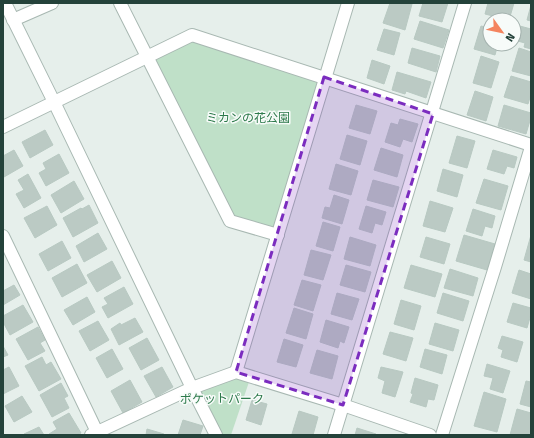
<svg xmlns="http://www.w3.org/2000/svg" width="534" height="438" font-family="'Fira Sans','Noto Sans JP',sans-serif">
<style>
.green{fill:#bfe0c8}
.building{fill:#bbcac4;stroke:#b8c9c2}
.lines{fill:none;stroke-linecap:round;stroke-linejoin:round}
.minor-casing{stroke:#a8b8b2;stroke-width:14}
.minor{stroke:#fff;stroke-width:12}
.marked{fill:#7b2cbf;fill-opacity:0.2;stroke:#7b2cbf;stroke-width:3;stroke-dasharray:8 5;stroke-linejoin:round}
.labels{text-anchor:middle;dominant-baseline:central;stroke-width:3;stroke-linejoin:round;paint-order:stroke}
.park-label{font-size:12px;fill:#2d7a4b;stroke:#f7fbf9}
</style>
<rect width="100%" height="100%" fill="#e6efeb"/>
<g class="green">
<polygon points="192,35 324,77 278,235 230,221 147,57"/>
<polygon points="236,372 251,376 231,435 216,435 192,388"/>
</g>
<g class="building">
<polygon points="390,3 412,4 405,30 383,23"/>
<polygon points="423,3 448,3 442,22 419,16"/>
<polygon points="488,3 514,3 509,20 485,14"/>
<polygon points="531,5 531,21 527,20"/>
<polygon points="420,21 449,30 443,48 414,39"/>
<polygon points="516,25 531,29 531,49 524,47 525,43 514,40 514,33"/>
<polygon points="481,26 490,28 490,44 498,44 495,55 474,49"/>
<polygon points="384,29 400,33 394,55 377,50"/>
<polygon points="412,48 440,56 436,72 408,63"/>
<polygon points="519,48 531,52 531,76 512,71"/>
<polygon points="481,56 499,62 491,88 473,83"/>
<polygon points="372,60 390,66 384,84 367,78"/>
<polygon points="397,72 431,82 426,98 406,91 405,94 392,90"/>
<polygon points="511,76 531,82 531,94 528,104 504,97"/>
<polygon points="475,91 493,97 486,121 467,115"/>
<polygon points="356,105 377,111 370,134 349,128"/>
<polygon points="504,105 531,113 531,117 526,134 498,126"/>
<polygon points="400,119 418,124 412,142 403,139 400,147 385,142 391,123 398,125"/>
<polygon points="45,130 53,145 30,158 22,142"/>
<polygon points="347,135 367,141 360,165 340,159"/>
<polygon points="457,136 475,141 467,168 449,163"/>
<polygon points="381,148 403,155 397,177 374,170"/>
<polygon points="14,150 23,166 4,177 3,175 3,156"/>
<polygon points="493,150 517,157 514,168 507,166 504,174 487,169"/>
<polygon points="59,154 69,173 46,186 39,173 46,169 43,163"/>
<polygon points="336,164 358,171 351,195 329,189"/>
<polygon points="443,169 463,175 457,197 437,191"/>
<polygon points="28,174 41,198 24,208 16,194 24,190 18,180"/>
<polygon points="484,179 508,186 501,210 476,203"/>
<polygon points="373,180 399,187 393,207 367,200"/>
<polygon points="74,181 84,199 61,213 51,195"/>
<polygon points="334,195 349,200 342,224 322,218 325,207 330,208"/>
<polygon points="430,201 453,208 445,232 423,226"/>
<polygon points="89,205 98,223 73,237 63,218 81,208 82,209"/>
<polygon points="47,206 57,225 35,238 24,218"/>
<polygon points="366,206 386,212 382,225 375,223 372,233 359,229"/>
<polygon points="473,209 495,216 492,228 485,226 482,236 466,231"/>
<polygon points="323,222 340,227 333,251 316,246"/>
<polygon points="98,233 107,249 84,262 76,246"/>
<polygon points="464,235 495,244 487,270 456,261"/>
<polygon points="531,235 531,262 524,260"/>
<polygon points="350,237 376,245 370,266 344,259"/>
<polygon points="426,237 450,244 444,264 420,257"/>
<polygon points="62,241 71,258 48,271 39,254"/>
<polygon points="311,250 331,255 323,280 304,275"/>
<polygon points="112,261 121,278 97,292 87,275"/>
<polygon points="77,264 87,283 62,297 52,278"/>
<polygon points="346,265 371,272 365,292 340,285"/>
<polygon points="411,265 442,274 435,297 404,288"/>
<polygon points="450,269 478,278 473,296 444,288"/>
<polygon points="519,270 531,274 531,299 512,293"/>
<polygon points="302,280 321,285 313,311 294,305"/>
<polygon points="14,285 20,295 3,305 3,291"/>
<polygon points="124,287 133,304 108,318 102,307 108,304 104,298"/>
<polygon points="337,293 359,299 352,320 331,314"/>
<polygon points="443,293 469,301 463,321 437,313"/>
<polygon points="87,297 95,312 73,325 64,310"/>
<polygon points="401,300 421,306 414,330 394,324"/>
<polygon points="513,303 531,308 531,314 527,328 507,322"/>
<polygon points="23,305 33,322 10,335 3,322 3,316"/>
<polygon points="294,308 313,314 306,339 286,333"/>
<polygon points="135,318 143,332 119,345 111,329 120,323 121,325"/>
<polygon points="326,320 349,327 344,343 340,341 338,348 320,342"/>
<polygon points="98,321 109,340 90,351 79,331"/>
<polygon points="435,323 459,330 453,351 429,344"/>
<polygon points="38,327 45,340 40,343 45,351 28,360 16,339"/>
<polygon points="390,332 413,338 406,361 383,354"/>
<polygon points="502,336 523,342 517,362 501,357 503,350 498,348"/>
<polygon points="147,338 159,360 141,370 129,348"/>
<polygon points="284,339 303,345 296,367 277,362"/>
<polygon points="3,346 8,355 3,357"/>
<polygon points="112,349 123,369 107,378 96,358"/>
<polygon points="425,349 447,355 442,374 420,367"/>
<polygon points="317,350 338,356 332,379 310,373"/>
<polygon points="42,357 46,365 51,362 61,379 39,391 25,366"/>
<polygon points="487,364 510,371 503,393 490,389 493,378 484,376"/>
<polygon points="9,367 19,386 3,394 3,370"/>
<polygon points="162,367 173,387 156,397 144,376"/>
<polygon points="381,367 403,372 395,397 382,393 385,381 378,378"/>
<polygon points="415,378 438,385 434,400 428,399 426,407 410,402 413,394 411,393"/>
<polygon points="130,380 142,402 123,413 111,391"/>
<polygon points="526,381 531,382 531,407 520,404"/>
<polygon points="61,383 68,396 64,398 69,408 52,417 40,395"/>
<polygon points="484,392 506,399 497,432 474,426"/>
<polygon points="22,396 32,412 14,422 5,406"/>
<polygon points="252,400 267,404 261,425 246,420"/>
<polygon points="517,409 531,413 531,435 510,435"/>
<polygon points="299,411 318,417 313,435 292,434"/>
<polygon points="69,413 81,433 77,435 50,435 49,434 57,429 53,422"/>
<polygon points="183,420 203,426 200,435 178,435"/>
<polygon points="39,427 44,435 23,435 24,434"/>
<polygon points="357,428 376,434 376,435 355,435"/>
<polygon points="147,429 164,434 164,435 146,435"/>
</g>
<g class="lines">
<defs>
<g id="minor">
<polyline points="5,3 54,102 192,388 216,435"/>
<polyline points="120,3 230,221 278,235"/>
<polyline points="13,20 52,3"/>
<polyline points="3,127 192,35 531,145"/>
<polyline points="3,236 97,432"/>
<polyline points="236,372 348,3"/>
<polyline points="91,435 192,388 236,372 343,405 430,435"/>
<polyline points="334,435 465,3"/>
<polyline points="442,435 495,267 531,147"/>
</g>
</defs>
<use href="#minor" class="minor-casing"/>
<use href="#minor" class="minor"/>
</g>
<path class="marked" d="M324,77L433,114L343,405L236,372Z"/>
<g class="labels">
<g class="park-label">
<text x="248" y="118">ミカンの花公園</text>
<text x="222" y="399">ポケットパーク</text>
</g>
</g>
<rect width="534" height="438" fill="none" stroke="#24423a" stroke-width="8"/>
<g transform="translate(502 32) rotate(123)"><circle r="19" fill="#f7fbf9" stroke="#a3b1ad"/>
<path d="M0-3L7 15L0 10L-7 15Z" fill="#f4845f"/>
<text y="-6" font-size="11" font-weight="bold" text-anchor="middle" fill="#24423a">N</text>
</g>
</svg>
